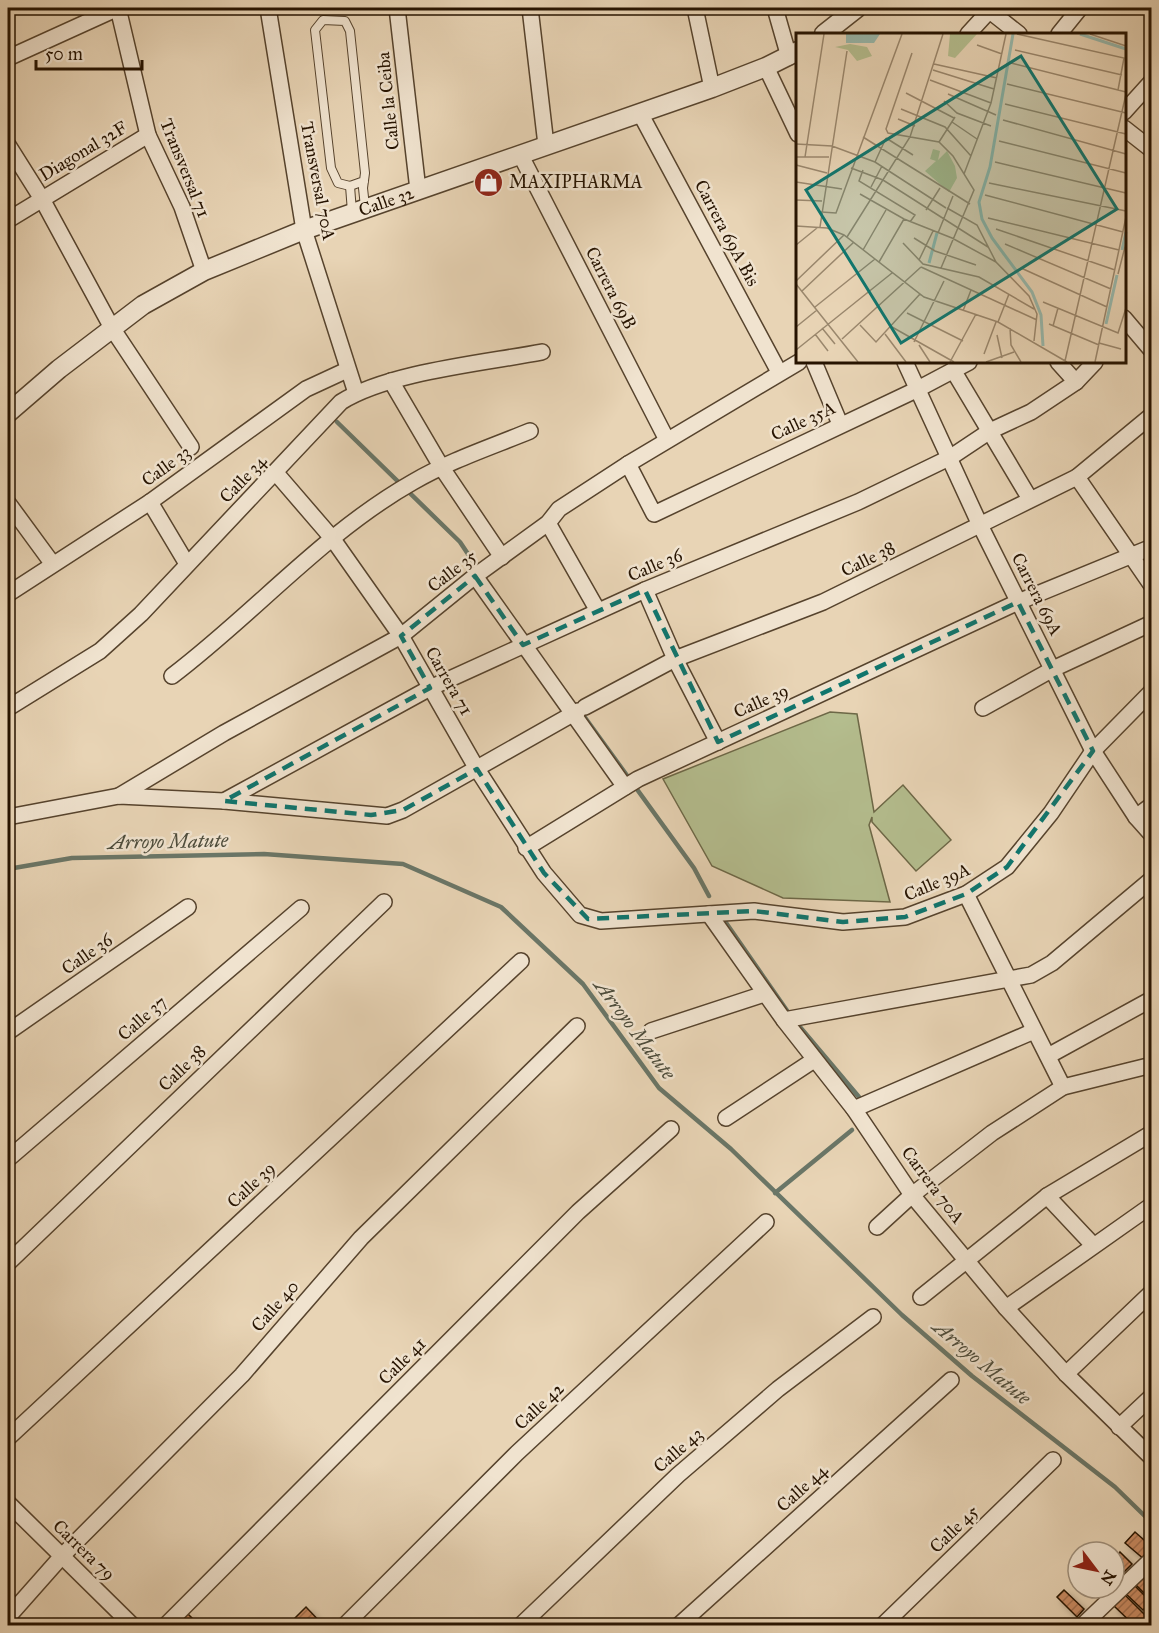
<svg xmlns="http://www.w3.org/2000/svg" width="1159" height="1633" font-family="'IM FELL Great Primer',serif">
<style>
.pitch{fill:#b4bd8e;stroke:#6d6847;stroke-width:1.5}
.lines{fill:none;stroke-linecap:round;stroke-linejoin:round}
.stream{stroke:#6a7667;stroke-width:4.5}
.building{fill:url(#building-hatch);stroke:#261300;stroke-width:1.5;filter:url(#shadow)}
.service-casing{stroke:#56432d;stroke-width:10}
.minor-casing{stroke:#56432d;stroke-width:18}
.tertiary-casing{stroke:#56432d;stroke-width:21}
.service{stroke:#f0e3cf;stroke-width:8}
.minor{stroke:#f0e3cf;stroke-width:15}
.tertiary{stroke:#f0e3cf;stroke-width:18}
.marked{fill:none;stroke:#0f766e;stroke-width:4.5;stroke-dasharray:12 8;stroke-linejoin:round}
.labels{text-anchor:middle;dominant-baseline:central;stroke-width:5;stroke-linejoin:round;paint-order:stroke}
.street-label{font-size:18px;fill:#261300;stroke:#f0e3cf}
.poi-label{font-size:18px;fill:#261300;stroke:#f0e3cf;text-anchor:start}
.water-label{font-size:20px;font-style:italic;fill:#4e4d3c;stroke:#f0e3cf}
.inset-river{fill:none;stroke:#97b8ac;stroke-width:3}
.inset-road{fill:none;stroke:#9a876d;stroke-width:1.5}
.view{fill:#0f766e;fill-opacity:0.15;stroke:#0f766e;stroke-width:3}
.inset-edge{fill:none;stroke:#261300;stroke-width:3}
</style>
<defs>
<pattern id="building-hatch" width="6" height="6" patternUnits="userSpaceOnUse" patternTransform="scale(1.5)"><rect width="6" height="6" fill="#ca8c64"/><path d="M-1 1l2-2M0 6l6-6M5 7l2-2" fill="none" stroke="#a47150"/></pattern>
<filter id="shadow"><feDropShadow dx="4.5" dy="4.5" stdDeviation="3" flood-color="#0004"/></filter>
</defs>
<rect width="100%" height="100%" fill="#e8d4b5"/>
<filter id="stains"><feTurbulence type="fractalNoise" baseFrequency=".00333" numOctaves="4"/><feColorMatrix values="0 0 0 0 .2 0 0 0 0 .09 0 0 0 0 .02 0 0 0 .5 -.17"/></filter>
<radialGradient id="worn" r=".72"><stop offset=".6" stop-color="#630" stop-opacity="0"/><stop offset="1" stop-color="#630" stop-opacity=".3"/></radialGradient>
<polygon class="pitch" points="830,712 857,714 874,812 903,785 951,840 916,871 872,822 872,817 869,825 890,902 783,898 712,866 663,779"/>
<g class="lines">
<g class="stream">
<polyline points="337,422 460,542 478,569"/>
<polyline points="581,712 694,868 709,896"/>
<polyline points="8,869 72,858 264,854 403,864 501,907 583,984 659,1088 731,1149 902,1315 972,1376 1115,1487 1152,1523"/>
<polyline points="722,917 788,1012"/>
<polyline points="800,1027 859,1097"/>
<polyline points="775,1193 852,1130"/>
</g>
</g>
<g class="building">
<polygon points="1135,1532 1152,1547 1152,1553 1145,1560 1125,1543"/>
<polygon points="1120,1552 1132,1564 1124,1572 1114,1563"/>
<polygon points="1114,1565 1122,1573 1115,1581 1114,1581"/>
<polygon points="1143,1575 1152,1583 1152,1593 1148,1597 1135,1584"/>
<polygon points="1132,1583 1151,1602 1143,1610 1124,1592"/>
<polygon points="1064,1590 1084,1609 1077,1617 1057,1597"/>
<polygon points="1125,1595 1147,1617 1138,1626 1135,1626 1114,1606"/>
<polygon points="306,1607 324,1626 301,1626 294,1619"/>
<polygon points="188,1614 194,1620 188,1626 177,1626"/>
</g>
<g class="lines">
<defs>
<g id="service">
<polyline points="364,181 350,186 338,183 331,168 315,30 323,20 345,21 350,31 365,173 363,188 365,207"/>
<polyline points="350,186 352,212"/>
</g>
<g id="minor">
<polyline points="118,8 148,135 182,207 204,271"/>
<polyline points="268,8 304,230 356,393"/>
<polyline points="397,8 418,190"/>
<polyline points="530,8 546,145"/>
<polyline points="695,8 712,88"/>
<polyline points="775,8 789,57"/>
<polyline points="986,8 1019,34"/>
<polyline points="968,34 990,10"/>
<polyline points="1059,34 1080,8"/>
<polyline points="8,58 118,8"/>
<polyline points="766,67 798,134"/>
<polyline points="1124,112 1152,81"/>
<polyline points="640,113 779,372"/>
<polyline points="1124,128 1152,150"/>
<polyline points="8,145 42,199 112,328 191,447"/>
<polyline points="520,154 667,440"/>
<polyline points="8,220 148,135"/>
<polyline points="1124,318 1152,351"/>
<polyline points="814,362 840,424"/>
<polyline points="905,362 980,525 1093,751 1136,817 1152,835"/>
<polyline points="1058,362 1076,382"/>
<polyline points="953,370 1030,499"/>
<polyline points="391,381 442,468 502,557"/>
<polyline points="628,464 654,514 918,389 969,362"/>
<polyline points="276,473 332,538 401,636 477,769 544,873 580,915 601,921 754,911 843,922 905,917 966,894 1007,867 1051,813 1093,751 1152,691"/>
<polyline points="1077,477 1152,586"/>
<polyline points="150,502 187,564"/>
<polyline points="8,503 52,563"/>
<polyline points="548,523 598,611"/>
<polyline points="475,576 625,787"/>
<polyline points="645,590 675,659 718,742"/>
<polyline points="8,594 150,502 306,389 347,370"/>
<path d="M172,676C254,614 323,533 413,482C449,461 491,447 530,431"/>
<polyline points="585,707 675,659 823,602 1077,477 1152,415"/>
<path d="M8,708L100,651L141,614L341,402C389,372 484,363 542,352"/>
<polyline points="983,708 1053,669 1152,623"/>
<polyline points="119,796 224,733 401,636 475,576 548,523 559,509 628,464 799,362"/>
<polyline points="224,801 430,688 645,590 858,502 951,457 990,431 1031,412 1076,382 1095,362"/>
<polyline points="8,817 119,796 224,801 387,816 403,810 578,711"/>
<polyline points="1136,817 1152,805"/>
<polyline points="526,848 638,779 1018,602 1152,547"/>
<polyline points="966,894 1063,1087"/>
<polyline points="709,914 784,1020 854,1109 912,1195 1006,1308 1066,1374 1152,1458"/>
<polyline points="784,1020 1031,975 1052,963 1152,879"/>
<polyline points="651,1031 764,994"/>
<polyline points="8,1032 188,907"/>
<polyline points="1048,1056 1152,999"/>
<polyline points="854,1109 1034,1031"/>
<polyline points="726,1118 814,1060"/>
<polyline points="8,1159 301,908"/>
<polyline points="1047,1196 1093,1245"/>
<polyline points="877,1227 912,1195 992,1133 1063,1087 1152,1065"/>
<polyline points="8,1263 384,902"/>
<polyline points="921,1297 1047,1196 1152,1133"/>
<polyline points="1006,1308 1152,1205"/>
<polyline points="1066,1374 1152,1292"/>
<polyline points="1119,1427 1152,1396"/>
<polyline points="8,1438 521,961"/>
<polyline points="8,1503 133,1626"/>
<polyline points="8,1617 62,1556 242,1375 361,1238 577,1026"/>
<polyline points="165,1626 578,1212 671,1129"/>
<polyline points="344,1626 517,1453 766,1222"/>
<polyline points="520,1626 678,1475 778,1389 873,1317"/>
<polyline points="678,1626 951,1380"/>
<polyline points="882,1626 1053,1460"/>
<polyline points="1082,1626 1152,1559"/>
</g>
<g id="tertiary">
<polyline points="824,34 857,8"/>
<path id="s1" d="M8,413L59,369L143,305L204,271L304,230L712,88L766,67L798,51"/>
</g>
</defs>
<use href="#service" class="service-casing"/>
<use href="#minor" class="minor-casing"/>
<use href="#tertiary" class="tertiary-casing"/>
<use href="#service" class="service"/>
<use href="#minor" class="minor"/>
<use href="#tertiary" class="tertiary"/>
</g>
<path class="marked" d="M475,576L523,645L645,590L718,742L1018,602L1093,751L1007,867L966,894L905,917L843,922L754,911L588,919L544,873L477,769L403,810L371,815L224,801L430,688L401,636Z"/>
<defs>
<symbol id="shop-disc" viewBox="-11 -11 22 22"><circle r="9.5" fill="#8f2418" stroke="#f0e3cf"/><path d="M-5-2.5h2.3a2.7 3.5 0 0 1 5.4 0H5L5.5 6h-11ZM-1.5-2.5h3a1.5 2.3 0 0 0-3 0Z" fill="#fff"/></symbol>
</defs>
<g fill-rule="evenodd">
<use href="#shop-disc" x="472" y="166" width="33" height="33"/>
</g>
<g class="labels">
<g class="street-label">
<text transform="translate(388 101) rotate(-96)">Calle la Ceiba</text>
<text transform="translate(83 151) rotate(-31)">Diagonal 32F</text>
<text transform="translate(185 168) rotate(68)">Transversal 71</text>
<text transform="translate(318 181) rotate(79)">Transversal 70A</text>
<text stroke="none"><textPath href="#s1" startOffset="438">Calle 32</textPath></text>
<text transform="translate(727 233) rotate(62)">Carrera 69A Bis</text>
<text transform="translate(611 288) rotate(63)">Carrera 69B</text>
<text transform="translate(803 421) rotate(-25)">Calle 35A</text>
<text transform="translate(166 466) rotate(-36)">Calle 33</text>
<text transform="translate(243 479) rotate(-46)">Calle 34</text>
<text transform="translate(868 559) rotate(-26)">Calle 38</text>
<text transform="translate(655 565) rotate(-23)">Calle 36</text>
<text transform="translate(452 571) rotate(-38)">Calle 35</text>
<text transform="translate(1037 594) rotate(63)">Carrera 69A</text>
<text transform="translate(449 681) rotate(60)">Carrera 71</text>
<text transform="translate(761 701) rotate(-24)">Calle 39</text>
<text transform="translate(937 882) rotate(-23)">Calle 39A</text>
<text transform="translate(87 954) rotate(-35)">Calle 36</text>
<text transform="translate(142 1018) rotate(-41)">Calle 37</text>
<text transform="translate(182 1068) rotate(-44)">Calle 38</text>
<text transform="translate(251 1185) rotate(-43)">Calle 39</text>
<text transform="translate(933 1185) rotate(53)">Carrera 70A</text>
<text transform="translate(275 1306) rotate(-49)">Calle 40</text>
<text transform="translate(402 1361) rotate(-45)">Calle 41</text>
<text transform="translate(539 1406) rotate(-43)">Calle 42</text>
<text transform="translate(678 1450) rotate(-41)">Calle 43</text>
<text transform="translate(802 1488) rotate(-42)">Calle 44</text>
<text transform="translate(954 1529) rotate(-44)">Calle 45</text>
<text transform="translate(84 1550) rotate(44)">Carrera 79</text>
</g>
<g class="poi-label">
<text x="509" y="182">MAXIPHARMA</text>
</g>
<g class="water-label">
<text transform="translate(168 841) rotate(-1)">Arroyo Matute</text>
<text transform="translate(635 1029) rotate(53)">Arroyo Matute</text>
<text transform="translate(982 1362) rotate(40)">Arroyo Matute</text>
</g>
</g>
<g transform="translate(796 33)">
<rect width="330" height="330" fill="#e8d4b5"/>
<path d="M54,11L71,14L76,23L61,28L52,17L39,14Z" fill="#b4bd8e"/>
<path d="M154,1H181L159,25L152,23Z" fill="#b4bd8e"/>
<path d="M137,116L144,118L142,127L151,118L159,133L161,145L153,159L129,138L140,128L134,126Z" fill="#b4bd8e"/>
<path d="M50,1H84L78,10H50Z" fill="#97b8ac"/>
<path class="inset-river" d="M217,1L194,134L183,169L186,186L196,205L236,259L245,282L247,313M284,1L330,16M326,217L330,199M133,230L141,200M310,291L321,242"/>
<path class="inset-road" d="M221,1L328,25L322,57M294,1L330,13M181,12L206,21M219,17L326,42M116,20L90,96L92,100L143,109L157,123L178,157L145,235M215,30L330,59M138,31L201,45M137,37L198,56M134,47L195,70M211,51L330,80M110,60L158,85M152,61L200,82M148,68L161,80L195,93M209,71L330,101M105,76L149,94L175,123M102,86L119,93M207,87L330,121M156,89L181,106M67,104L174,171M90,105L117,122M203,108L330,140M143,109L159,84M0,111L36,113L79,129L150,175M0,124H33M9,124L28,1M79,129L90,105M199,129L330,160M0,132L31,140M55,135L87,147L192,214M67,137L63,148L119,182L114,189M168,141L195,70L210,1M0,149L46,156M193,150L330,178M75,154L86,133M64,161L108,186L156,205L200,229M189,162L327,199M0,167L26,168M151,175L181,192L200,229L233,263L241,281L238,308M130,177L144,155M25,179L40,180L106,1M192,185L323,217M0,193L31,195L48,202L128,264L202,289L271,329M24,194L51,18M200,196L319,237M142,200L157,163M51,204L114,104L147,1M118,205L139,218L180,232M107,210L127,231L183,244L238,276M209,211L315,256M0,212L21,195M67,217L90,177M123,227L137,198M83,229L108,186M125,234L241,287M225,235L311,274M322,241L330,210M0,248L48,202M0,251L62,329M6,258L58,209M247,269L322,300L330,275M19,274L79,226M167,278L175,257M111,280L167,308M202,289L213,261M253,291L303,312M64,292L80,309L124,261M257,293L262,275M0,294L21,277M96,294L158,329M26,295L39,311M214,295L215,312L225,329M19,301L32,318M89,301L110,329M201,302L206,325M46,306L125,234M118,309L148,248M303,310L325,316M123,312L134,329M0,317L96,240M188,321L200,289M269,328L330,61M154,329L180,281M190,329L218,319M299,329L330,184"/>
<path class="view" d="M225,23L321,176L105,310L10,157Z"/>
<rect width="330" height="330" class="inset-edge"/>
</g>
<rect width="1159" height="1633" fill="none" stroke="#e8d4b5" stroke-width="30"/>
<rect x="9" y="9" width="1141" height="1615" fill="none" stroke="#261300" stroke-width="3"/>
<rect x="15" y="15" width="1129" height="1603" fill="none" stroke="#261300" stroke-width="1.5"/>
<g transform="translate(1096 1570) rotate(122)"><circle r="28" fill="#f0e3cf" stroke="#9f907c" stroke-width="1.5"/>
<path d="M0-4.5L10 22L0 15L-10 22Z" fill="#8f2418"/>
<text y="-9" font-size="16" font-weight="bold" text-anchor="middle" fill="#261300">N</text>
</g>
<path d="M36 60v9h106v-9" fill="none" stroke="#261300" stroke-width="3"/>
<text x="45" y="60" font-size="18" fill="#261300" stroke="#f0e3cf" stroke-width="4.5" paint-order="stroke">50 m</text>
<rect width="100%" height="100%" filter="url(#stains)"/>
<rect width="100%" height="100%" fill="url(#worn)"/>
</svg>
